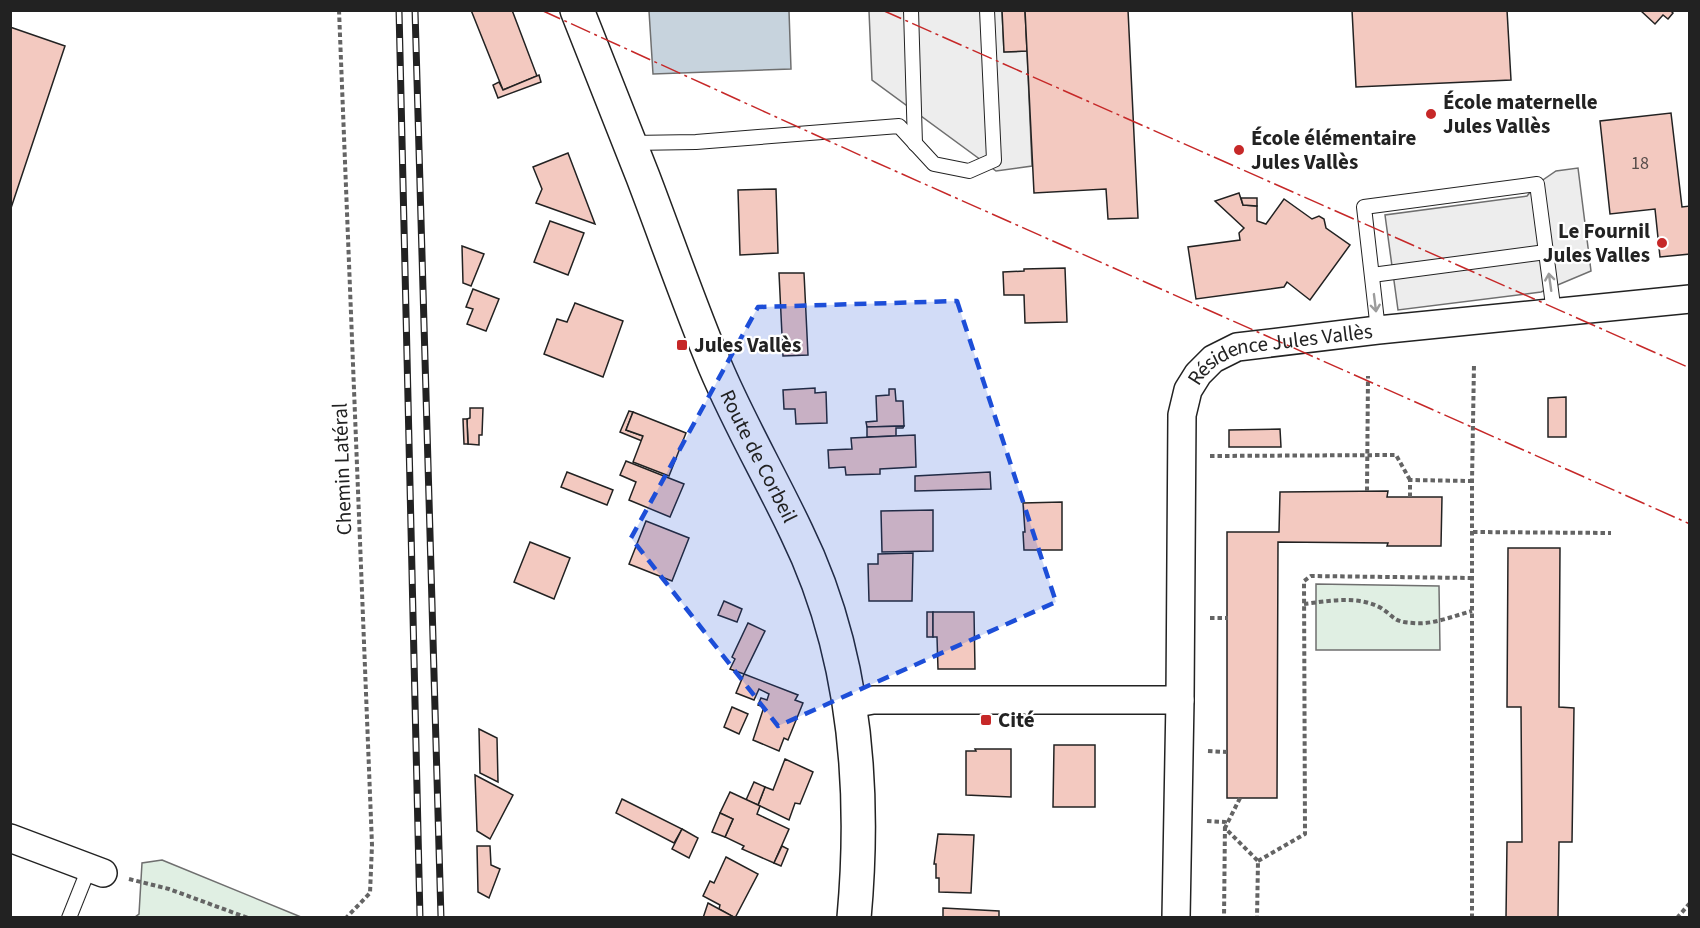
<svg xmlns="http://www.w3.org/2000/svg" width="1700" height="928" font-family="'Source Sans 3',sans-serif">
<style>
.green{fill:#e0efe3;stroke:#6f6f6f;stroke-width:1.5}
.parking{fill:#ededed;stroke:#6f6f6f;stroke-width:1.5}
.water{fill:#c7d3dd;stroke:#6f6f6f;stroke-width:1.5}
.building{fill:#f3c9c0;stroke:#222;stroke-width:1.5}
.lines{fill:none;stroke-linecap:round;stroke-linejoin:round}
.service-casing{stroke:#222;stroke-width:16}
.minor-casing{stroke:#222;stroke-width:30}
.secondary-casing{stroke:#222;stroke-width:36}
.path{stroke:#646464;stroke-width:4;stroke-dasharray:4.5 3;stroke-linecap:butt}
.service{stroke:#fff;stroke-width:14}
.minor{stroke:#fff;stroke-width:27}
.secondary{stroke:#fff;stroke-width:33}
.rail-casing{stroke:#222;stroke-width:7}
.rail{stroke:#fff;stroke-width:4.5;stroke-dasharray:14;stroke-linecap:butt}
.power{stroke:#c62828;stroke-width:1.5;stroke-dasharray:21 4.5 3 4.5;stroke-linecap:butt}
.oneway{stroke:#9c9c9c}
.marked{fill:#1d4ed8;fill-opacity:0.2;stroke:#1d4ed8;stroke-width:4.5;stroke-dasharray:12 8;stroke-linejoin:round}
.poi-dot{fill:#c62828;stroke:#fff;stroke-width:2}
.labels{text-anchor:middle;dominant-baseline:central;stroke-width:4.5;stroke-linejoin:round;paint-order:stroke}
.number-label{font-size:18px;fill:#564c4a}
.poi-label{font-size:21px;font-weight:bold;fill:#222;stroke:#fff;text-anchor:start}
.street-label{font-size:21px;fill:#222;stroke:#fff}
</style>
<rect width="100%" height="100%" fill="#fff"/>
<g class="green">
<polygon points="1316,584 1439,586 1440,650 1316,650"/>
<polygon points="162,860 301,917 135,917 139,914 142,863"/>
</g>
<g class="parking">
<polygon points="869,11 1002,11 1004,52 1027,51 1032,166 996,171 872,80"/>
<polygon points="1578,168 1591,271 1541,292 1398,310 1385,215 1527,196 1537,184 1556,171"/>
</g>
<polygon class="water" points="649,11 789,11 791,69 653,74"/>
<g class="building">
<polygon points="471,10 512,10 537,76 503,90"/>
<polygon points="1002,10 1025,10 1027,51 1004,52"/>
<polygon points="1025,10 1128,10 1138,218 1108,219 1106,189 1034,193"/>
<polygon points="1352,10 1507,10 1511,80 1356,87"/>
<polygon points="1640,10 1670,10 1673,13 1668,19 1663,15 1655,24"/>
<polygon points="10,27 65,46 10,211"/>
<polygon points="539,75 541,82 498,98 493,85 499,82 503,90"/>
<polygon points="1671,113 1682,207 1690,206 1690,254 1660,257 1655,209 1610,214 1600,121"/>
<polygon points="568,153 595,224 536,203 542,189 533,167"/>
<polygon points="776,189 778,253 740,255 738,190"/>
<polygon points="1239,193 1243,205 1257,206 1257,221 1266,224 1284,199 1312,219 1319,216 1324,219 1326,228 1350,245 1310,300 1287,282 1284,287 1196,299 1188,247 1240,240 1239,233 1244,228 1215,201"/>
<polygon points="1241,198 1257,198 1257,206 1243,205"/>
<polygon points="550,221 584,233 568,275 534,262"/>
<polygon points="462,246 484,254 471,286 463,283"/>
<polygon points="1065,268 1067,322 1025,323 1024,295 1004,295 1003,272 1024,271 1024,269"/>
<polygon points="779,273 804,273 808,355 783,356"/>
<polygon points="473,289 499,299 486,331 467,324 473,309 466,307"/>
<polygon points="575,303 623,321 603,377 544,354 557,319 567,322"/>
<polygon points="815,388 815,393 826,392 827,423 796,424 795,409 784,409 783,390"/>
<polygon points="889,389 895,389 896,401 903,401 904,426 867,427 866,422 877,421 876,396 889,395"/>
<polygon points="1566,397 1566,437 1548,437 1548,398"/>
<polygon points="470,408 483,408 482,435 479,435 479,445 468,444 467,419 470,418"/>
<polygon points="629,411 633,412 626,430 643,436 642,441 620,432"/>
<polygon points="633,412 686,433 669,476 633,462 643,436 626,430"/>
<polygon points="463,419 467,419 467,421 468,444 464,444"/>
<polygon points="904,426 903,428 896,428 896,436 867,437 867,427"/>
<polygon points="1280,429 1281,447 1229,447 1229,430"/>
<polygon points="915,435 916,467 880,469 880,474 846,475 845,467 829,468 828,450 852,449 851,438"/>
<polygon points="626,461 684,484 670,517 629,500 636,482 620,475"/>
<polygon points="567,472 613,490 607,505 561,487"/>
<polygon points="990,472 991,489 915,491 915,476"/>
<polygon points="1388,491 1387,497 1442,497 1441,546 1387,546 1388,543 1278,542 1277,798 1227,798 1227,532 1279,532 1280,492"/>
<polygon points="1062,502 1062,550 1024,550 1023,532 1025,532 1023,503"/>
<polygon points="933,510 933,551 882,552 881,511"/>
<polygon points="646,521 689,538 672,581 629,564"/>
<polygon points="530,542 570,558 554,599 514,582"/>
<polygon points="1508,548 1560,548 1559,707 1574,708 1572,842 1559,842 1558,918 1506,918 1507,842 1522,842 1521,707 1507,707"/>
<polygon points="913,553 912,601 869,601 868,564 878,564 878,554"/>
<polygon points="724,601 742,609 737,622 718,615"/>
<rect x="927" y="612" width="6" height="25"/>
<polygon points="933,612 974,612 975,669 938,669 937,637 933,637"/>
<polygon points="748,623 765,631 744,674 730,669 735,659 732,657"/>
<polygon points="744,674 798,695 795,700 803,703 788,740 784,738 779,751 753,740 764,707 758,705 761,698 767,700 769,694 759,689 754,700 736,693"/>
<polygon points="732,707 748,714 739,734 724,727"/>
<polygon points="479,729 497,738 498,782 480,773"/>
<polygon points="1054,745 1095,745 1095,807 1053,807"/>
<polygon points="975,749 1011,749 1011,797 966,795 966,751 976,751"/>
<polygon points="785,759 813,772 800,804 795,803 789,820 758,805 765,787 773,790"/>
<polygon points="475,775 513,795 490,839 477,831"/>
<polygon points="754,782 765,787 758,805 746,800"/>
<polygon points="730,792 758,805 760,806 757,814 789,829 774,863 742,849 744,846 725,837 733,819 720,813"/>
<polygon points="622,799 682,829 674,843 616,813"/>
<polygon points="720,813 733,819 725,837 712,832"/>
<polygon points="682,829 698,838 689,858 672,849"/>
<polygon points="938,834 974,835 971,893 939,892 939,878 936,878 936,864 934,864"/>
<polygon points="477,846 490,846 491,865 500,869 489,898 478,892"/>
<polygon points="782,846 788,849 781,866 774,863"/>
<polygon points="726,857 758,874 735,918 719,909 720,905 703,896 710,881 714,883"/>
<polygon points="708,903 719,909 734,917 703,918"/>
<polygon points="943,908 999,911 999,918 943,918"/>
</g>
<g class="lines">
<defs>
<g id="service">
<polyline points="911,10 915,144"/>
<polyline points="631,143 696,142 899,126 934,164 969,171 994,160 987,10"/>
<polyline points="1372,275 1546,252"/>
<polyline points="1378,330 1364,207 1537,184 1554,313"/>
<polyline points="69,918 89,868"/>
</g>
<g id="minor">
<path id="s1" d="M851,704L873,700H1180L1182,415L1188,390L1198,374L1213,359L1237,347L1378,330L1690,299"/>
<polyline points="10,838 103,873"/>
<polyline points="1176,918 1180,700"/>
</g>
<g id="secondary">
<path id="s2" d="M577,10C599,66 621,121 643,177C667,240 689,304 715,366C739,423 770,476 796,531C855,651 866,786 854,918"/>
</g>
</defs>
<use href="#service" class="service-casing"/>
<use href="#minor" class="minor-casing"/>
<use href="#secondary" class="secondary-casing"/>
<g class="path">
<polyline points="339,10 372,845 370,893 346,918"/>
<polyline points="1210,456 1396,455 1410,480"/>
<polyline points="1367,491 1368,376"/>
<polyline points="1410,497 1410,480 1472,481"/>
<polyline points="1473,532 1611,533"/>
<path d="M1304,604C1329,601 1357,595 1381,608C1395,617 1393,622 1413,623C1433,625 1453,616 1472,611"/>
<polyline points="1210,618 1228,618"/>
<polyline points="1208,751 1227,752"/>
<polyline points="1240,798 1225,828 1258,861 1257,918"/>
<polyline points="1207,821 1225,822 1224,918"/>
<polyline points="1258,861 1305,834 1304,581 1311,576 1472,578"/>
<polyline points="129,879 169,889 248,918"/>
<polyline points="1472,918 1472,481 1474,364"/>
<polyline points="1619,918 1619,917"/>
<polyline points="1677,918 1690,903"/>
</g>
<use href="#service" class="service"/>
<use href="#minor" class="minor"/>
<use href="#secondary" class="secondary"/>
<defs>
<g id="rail">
<polyline points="399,10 420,918"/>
<polyline points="415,10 441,918"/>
</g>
</defs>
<use href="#rail" class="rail-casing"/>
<use href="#rail" class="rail"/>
<g class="power">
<polyline points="541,10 875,162 1690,524"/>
<polyline points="882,10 1690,368"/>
</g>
</g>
<defs><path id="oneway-shaft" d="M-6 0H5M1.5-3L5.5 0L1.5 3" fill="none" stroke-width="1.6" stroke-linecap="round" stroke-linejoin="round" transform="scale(1.5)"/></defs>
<g class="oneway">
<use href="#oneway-shaft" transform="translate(1550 282) rotate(-98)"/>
<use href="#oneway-shaft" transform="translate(1375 303) rotate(83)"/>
</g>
<path class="marked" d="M957,301L1056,602L778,726L631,538L758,307Z"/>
<g class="poi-dot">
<circle cx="1431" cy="114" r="6"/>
<circle cx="1239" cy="150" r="6"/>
<circle cx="1662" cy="243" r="6"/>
<rect x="676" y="339" width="12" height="12" rx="3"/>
<rect x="980" y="714" width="12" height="12" rx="3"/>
</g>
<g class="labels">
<g class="number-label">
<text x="1640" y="163">18</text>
</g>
<g class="poi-label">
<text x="1443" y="102">École maternelle<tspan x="1443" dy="24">Jules Vallès</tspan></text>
<text x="1251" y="138">École élémentaire<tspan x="1251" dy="24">Jules Vallès</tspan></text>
<text x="1650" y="231" text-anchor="end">Le Fournil<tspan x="1650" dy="24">Jules Valles</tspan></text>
<text x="694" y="345">Jules Vallès</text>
<text x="998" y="720">Cité</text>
</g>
<g class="street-label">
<text stroke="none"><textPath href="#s1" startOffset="746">Résidence Jules Vallès</textPath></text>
<text stroke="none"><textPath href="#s2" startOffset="482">Route de Corbeil</textPath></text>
<text transform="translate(342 469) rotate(-92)">Chemin Latéral</text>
</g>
</g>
<rect width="1700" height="928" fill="none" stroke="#222222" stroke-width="24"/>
</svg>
